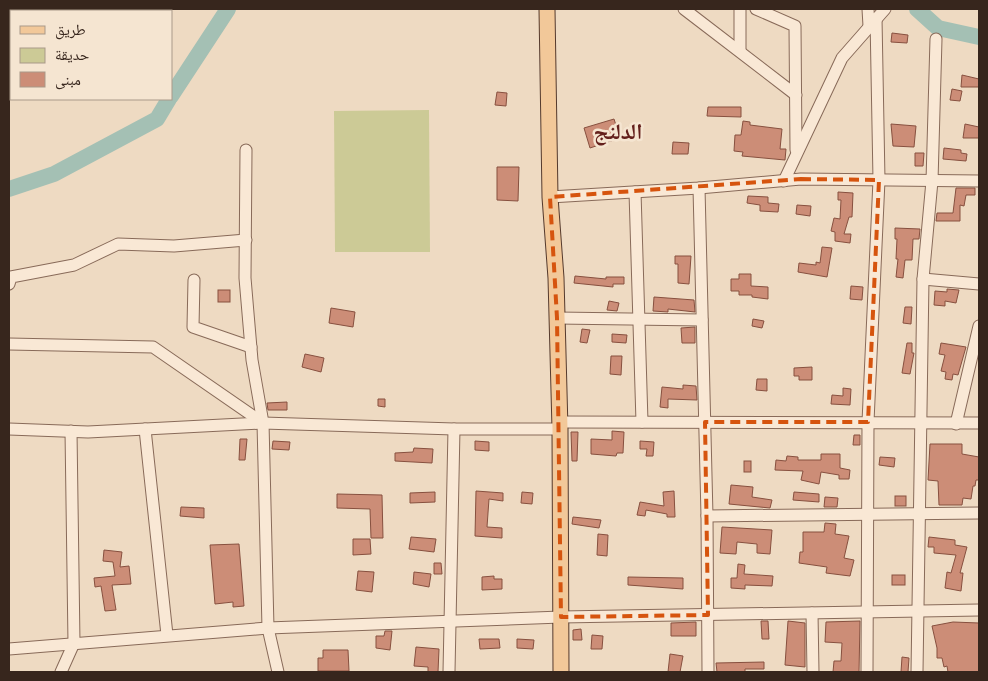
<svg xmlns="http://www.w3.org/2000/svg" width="988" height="681" font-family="Lora,'Noto Naskh Arabic',serif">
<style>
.green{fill:#ccca96}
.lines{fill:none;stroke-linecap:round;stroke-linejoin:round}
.river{stroke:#a4c0b4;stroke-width:16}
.building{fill:#cc8d77;stroke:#87503f}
.minor-casing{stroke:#886a59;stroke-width:13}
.major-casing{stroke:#553a2d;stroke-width:17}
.minor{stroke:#f9e8d5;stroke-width:11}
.major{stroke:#f2c899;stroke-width:15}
.marked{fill:none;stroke:#d6540e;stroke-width:4;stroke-dasharray:10 6;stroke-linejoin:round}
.labels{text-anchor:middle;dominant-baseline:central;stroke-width:5;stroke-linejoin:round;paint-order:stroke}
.town-label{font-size:22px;font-weight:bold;fill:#64201c;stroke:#f5e5d1}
</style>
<rect width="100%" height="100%" fill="#eedac2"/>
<polygon class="green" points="429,110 430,252 335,252 334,111"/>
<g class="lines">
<g class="river">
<polyline points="917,9 938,28 979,37"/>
<polyline points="171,96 228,9"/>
<polyline points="9,189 54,174 157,119 169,99"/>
</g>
</g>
<g class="building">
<polygon points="892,33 908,35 907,43 891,42"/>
<polygon points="962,75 979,79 979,87 961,87"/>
<polygon points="952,89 962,91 960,101 950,100"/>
<polygon points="497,92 507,93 506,106 495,105"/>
<polygon points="708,107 741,107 741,117 707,116"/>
<polygon points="614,119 620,138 590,148 584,128"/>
<polygon points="743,121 750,122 750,125 782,129 780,149 786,149 785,160 742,156 743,152 734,151 735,135 741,135"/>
<polygon points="891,124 916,126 914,147 893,146"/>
<polygon points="965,124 979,127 979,138 963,138"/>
<polygon points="673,142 689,143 688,154 672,154"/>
<polygon points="944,148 961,150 961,153 967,154 966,161 943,159"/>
<polygon points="915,153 924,153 923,166 915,166"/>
<polygon points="497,167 519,167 518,201 497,200"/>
<polygon points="956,188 975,188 975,195 966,195 964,206 960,205 960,221 936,221 937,213 953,213"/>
<polygon points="838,192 853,193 852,217 849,217 844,234 851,234 850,243 835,241 835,232 831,231 834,218 840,219 841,200 838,200"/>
<polygon points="748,196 768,197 768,203 779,204 778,212 760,211 760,205 747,203"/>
<polygon points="797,205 811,206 810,216 796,214"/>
<polygon points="895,228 920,229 919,239 913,239 912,260 905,260 903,278 896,277 898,259 896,259 897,239 895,239"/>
<polygon points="822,247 832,248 827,277 798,272 799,263 816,265 816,262 820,263"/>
<polygon points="675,256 691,256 689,284 678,283 678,264 675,264"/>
<polygon points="739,274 751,274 751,286 768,287 768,299 752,297 752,295 739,295 739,291 731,291 731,279 739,279"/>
<polygon points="575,276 606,279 606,277 624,277 624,284 613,284 613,287 574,283"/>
<polygon points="851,286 863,287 862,300 850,299"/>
<polygon points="947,289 959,290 956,303 945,301 945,306 934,305 935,291 947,292"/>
<rect x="218" y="290" width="12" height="12"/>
<polygon points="654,297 694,300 695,312 668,309 668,312 653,311"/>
<polygon points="609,301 619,303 617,311 607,310"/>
<polygon points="905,307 912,307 911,324 903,323"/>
<polygon points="331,308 355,312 353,327 329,323"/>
<polygon points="753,319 764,321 762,328 752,326"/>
<polygon points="695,327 695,343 682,343 681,328"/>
<polygon points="582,329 590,330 587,343 580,342"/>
<polygon points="612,334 627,335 626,343 612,342"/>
<polygon points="907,343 912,343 912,353 914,353 910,374 902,373"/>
<polygon points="941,343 966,347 958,375 953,374 952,380 945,379 946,372 941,371 945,355 939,354"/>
<polygon points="305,354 324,358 321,372 302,367"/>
<polygon points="611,356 622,356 621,375 610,374"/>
<polygon points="812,367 812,380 799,380 799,376 794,376 794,368"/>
<polygon points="757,379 767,379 767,391 756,390"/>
<polygon points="683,385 696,386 697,400 668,399 668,408 660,407 662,387 683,389"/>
<polygon points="843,388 851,389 850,405 831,404 832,395 843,396"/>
<polygon points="378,399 385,399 385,407 378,406"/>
<polygon points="287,402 287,410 268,410 267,403"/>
<polygon points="612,431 624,432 623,453 617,453 616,456 591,454 591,439 612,440"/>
<polygon points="571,432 578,432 577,461 572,461"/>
<polygon points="854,435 860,435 860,445 853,445"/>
<polygon points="240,439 247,439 245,460 239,460"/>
<polygon points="273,441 290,442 289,450 272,449"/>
<polygon points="475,441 489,442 489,451 475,450"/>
<polygon points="640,441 654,442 653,456 646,456 647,449 640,449"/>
<polygon points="930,444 962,444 962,454 979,457 979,480 976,480 975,486 973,486 971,499 963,498 962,505 939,505 938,481 928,480"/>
<polygon points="414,448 433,449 432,463 395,461 395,453 413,452"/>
<polygon points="821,454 840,454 840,468 850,470 849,479 839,479 839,475 821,472 819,484 801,480 803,471 775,470 776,460 786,461 787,456 798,457 798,460 821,460"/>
<polygon points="880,457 895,458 894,467 879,465"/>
<rect x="744" y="461" width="7" height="11"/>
<polygon points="731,485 753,487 752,497 772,500 770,508 729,504"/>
<polygon points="476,491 503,493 503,501 489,499 487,527 502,528 502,538 475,536"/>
<polygon points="674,491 675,517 667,517 667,514 646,510 645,516 637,515 640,502 664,506 663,492"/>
<polygon points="435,492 435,502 410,503 410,493"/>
<polygon points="522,492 533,493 532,504 521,503"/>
<polygon points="794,492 819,494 819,502 793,500"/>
<polygon points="337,494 382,495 383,538 371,538 370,509 337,508"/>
<rect x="895" y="496" width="11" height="10"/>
<polygon points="825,497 838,498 837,507 824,507"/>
<polygon points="181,507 204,508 204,518 180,516"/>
<polygon points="573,517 601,520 599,528 572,524"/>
<polygon points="825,523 836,524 835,534 849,536 844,558 854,560 850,576 826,573 827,567 799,563 800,552 803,552 803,532 824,532"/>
<polygon points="722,527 772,530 770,554 757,553 757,544 737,542 736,554 720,553"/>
<polygon points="598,534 608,535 607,556 597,555"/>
<polygon points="411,537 436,539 434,552 409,549"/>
<polygon points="929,537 955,540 955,545 967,547 960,573 963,573 961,591 945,588 947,572 951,573 956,555 934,553 934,547 928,547"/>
<polygon points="353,539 370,539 371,554 353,555"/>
<polygon points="239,544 244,606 233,607 233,602 215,604 210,545"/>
<polygon points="104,550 122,552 120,567 129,566 131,584 112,585 116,610 105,611 101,586 95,587 94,578 115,576 113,562 103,561"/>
<polygon points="434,563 441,563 442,574 434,574"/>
<polygon points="738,564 745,565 744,574 773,576 772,586 745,585 745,589 731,588 731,578 737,578"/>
<polygon points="358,571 374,572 372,592 356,590"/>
<polygon points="414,572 431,574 429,587 413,584"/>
<rect x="892" y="575" width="13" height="10"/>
<polygon points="494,576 494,579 502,579 502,589 482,590 482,577"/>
<polygon points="628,577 683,578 683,589 628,585"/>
<polygon points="761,621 768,621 769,639 762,639"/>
<polygon points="788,621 805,623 805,667 785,665"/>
<polygon points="860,621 859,672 833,672 834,661 841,661 842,643 825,642 826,622"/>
<polygon points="696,622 696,636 671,636 671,623"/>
<polygon points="953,622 979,623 979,672 948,672 947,666 944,667 942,658 937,658 937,648 932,626"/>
<polygon points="581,629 582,640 573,640 573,630"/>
<polygon points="385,631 392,631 390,650 376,648 376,636 384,636"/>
<polygon points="592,635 603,636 602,649 591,649"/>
<polygon points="479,639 499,639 500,648 480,649"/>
<polygon points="517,639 534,640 533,649 517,648"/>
<polygon points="416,647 439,649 438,672 428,672 428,667 414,666"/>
<polygon points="323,650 348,650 349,671 318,671 318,658 323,658"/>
<polygon points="670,654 683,656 680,672 668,672"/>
<polygon points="902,657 909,658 908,672 901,672"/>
<polygon points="764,662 764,669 745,669 745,672 717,672 716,663"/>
</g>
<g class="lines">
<defs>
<g id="minor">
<polyline points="684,9 796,95"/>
<polyline points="740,9 740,50"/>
<polyline points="756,9 795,26 796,150"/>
<polyline points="868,9 869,26"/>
<polyline points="246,150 245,278 252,360 263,423 268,628 278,672"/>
<polyline points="784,181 842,58 885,9"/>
<polyline points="699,188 707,516 708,672"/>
<polyline points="635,192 642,422"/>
<polyline points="550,197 699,188 801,179 979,181"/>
<polyline points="923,279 979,284"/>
<polyline points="194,280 193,327 251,347"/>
<polyline points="9,284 11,277 74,265 118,244 174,246 246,240"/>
<polyline points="557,318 702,320"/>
<polyline points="9,344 153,347 263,423"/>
<polyline points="559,422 979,423"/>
<polyline points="956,424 979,326"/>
<polyline points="9,429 88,432 263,423 454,429 560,429"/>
<polyline points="145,429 167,635"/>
<polyline points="707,516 979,513"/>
<polyline points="812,613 813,672"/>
<polyline points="9,649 268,628 561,617 979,610"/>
<polyline points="61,672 74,643 71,431"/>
<polyline points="449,672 454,429"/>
<polyline points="867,672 868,422 879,180 876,18"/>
<polyline points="917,672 923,279 932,181 936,39"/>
</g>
<polyline id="major" points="547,9 550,197 556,278 560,429 561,672"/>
</defs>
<use href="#minor" class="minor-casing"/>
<use href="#major" class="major-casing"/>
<use href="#minor" class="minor"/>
<use href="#major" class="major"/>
</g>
<path class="marked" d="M801,179L879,180L868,422H705L708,615L561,617L557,318L550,197Z"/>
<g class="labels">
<g class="town-label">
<text x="618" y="131">الدلنج</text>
</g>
</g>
<rect width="988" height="681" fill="none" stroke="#37261d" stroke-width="20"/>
<rect x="10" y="10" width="162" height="90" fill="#f5e5d1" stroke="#a99989"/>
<rect x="20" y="26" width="25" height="8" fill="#f2c899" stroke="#a99989"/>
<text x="55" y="35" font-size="15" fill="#37261d">طريق</text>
<rect x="20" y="48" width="25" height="15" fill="#ccca96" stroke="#a99989"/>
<text x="55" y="60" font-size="15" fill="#37261d">حديقة</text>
<rect x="20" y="72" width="25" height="15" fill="#cc8d77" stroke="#a99989"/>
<text x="55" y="85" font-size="15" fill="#37261d">مبنى</text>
</svg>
